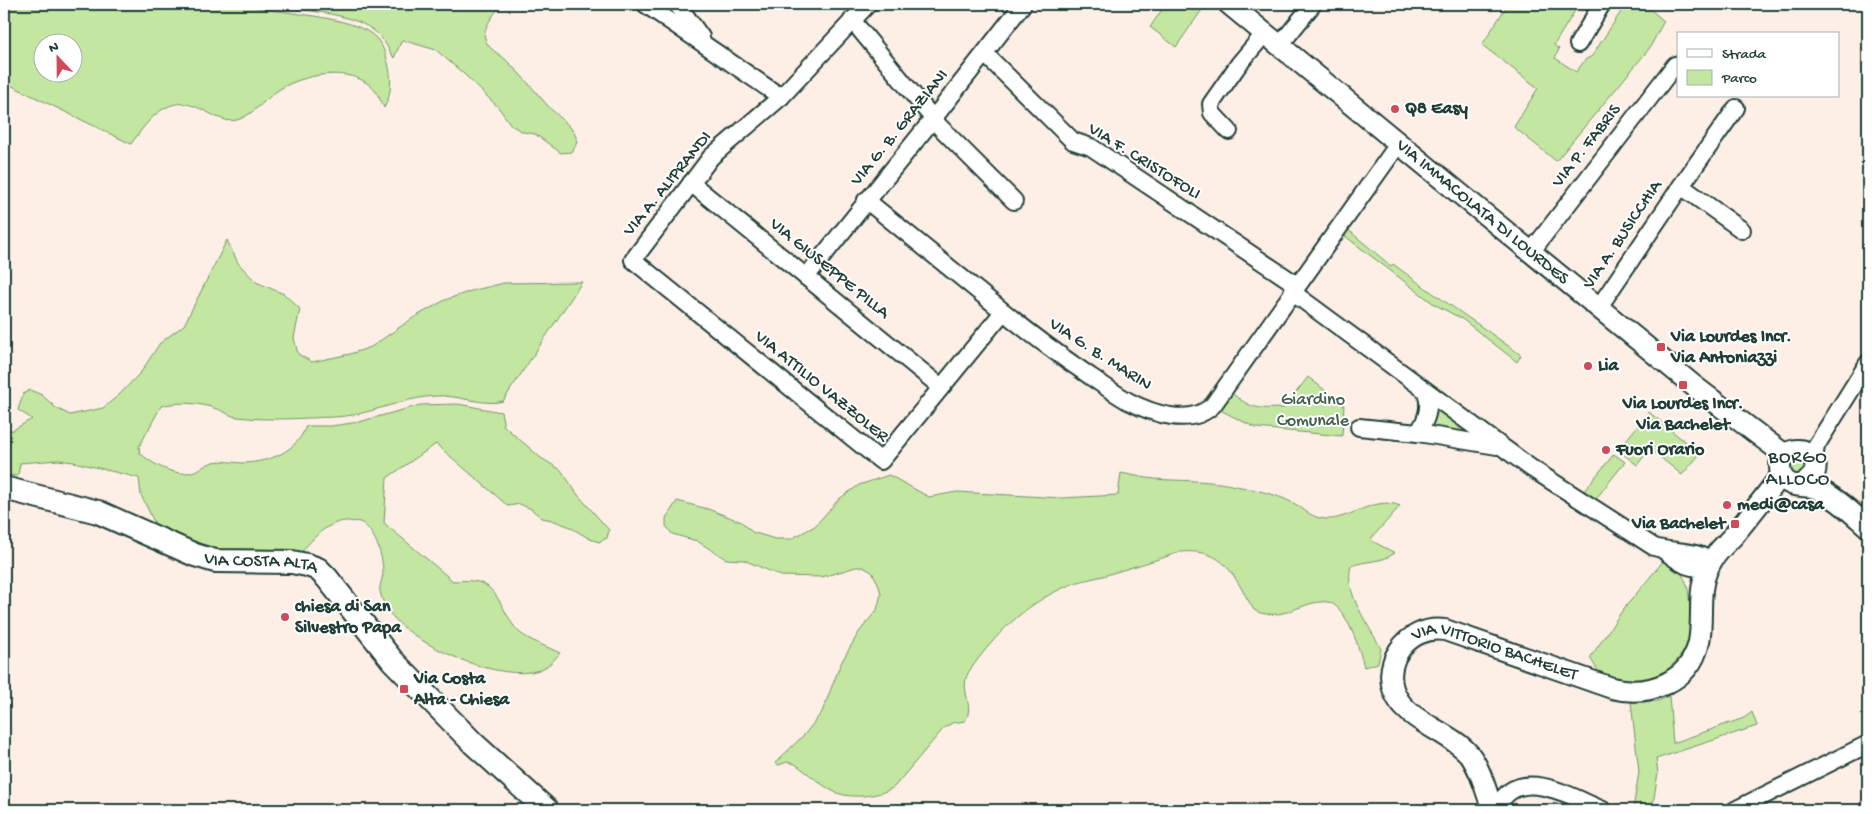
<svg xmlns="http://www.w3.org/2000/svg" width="1872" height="814" font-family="'Gochi Hand',sans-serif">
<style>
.green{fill:#c3e7a1;stroke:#71926a;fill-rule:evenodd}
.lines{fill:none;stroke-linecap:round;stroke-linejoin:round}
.minor-casing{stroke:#1f3d34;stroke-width:20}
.tertiary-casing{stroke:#1f3d34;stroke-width:24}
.secondary-casing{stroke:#1f3d34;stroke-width:26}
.minor{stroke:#fff;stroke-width:16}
.tertiary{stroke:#fff;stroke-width:20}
.secondary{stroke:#fff;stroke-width:22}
.poi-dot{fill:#d1495b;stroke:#fff;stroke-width:2}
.labels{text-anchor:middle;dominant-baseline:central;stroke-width:4;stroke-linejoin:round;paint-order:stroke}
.poi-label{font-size:18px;font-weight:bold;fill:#1f3d34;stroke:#fff;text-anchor:start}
.street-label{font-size:18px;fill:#1f3d34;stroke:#fff}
.park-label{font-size:18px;fill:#405f4a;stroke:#fff}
.neighbourhood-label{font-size:19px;letter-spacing:1px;fill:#1f3d34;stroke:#fff}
</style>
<rect width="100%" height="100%" fill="#feefe6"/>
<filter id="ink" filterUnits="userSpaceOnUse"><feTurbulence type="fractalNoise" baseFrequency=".02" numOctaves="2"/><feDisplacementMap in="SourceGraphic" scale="10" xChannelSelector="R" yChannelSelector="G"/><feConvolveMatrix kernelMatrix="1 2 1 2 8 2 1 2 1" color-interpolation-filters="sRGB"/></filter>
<g filter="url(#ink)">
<g class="green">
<path d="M4,4H240C273,14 356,14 377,39C383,46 386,55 388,63C392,78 392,94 384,108C380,99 376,89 367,83C343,67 303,75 280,89C266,98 256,112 240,119C216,129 195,91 165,108C151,115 140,132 131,144L4,82ZM42,42H72V72H42Z"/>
<path d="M256,4H501C496,13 482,27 485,38C487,49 499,53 506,60C521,74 534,90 548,106C556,115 572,125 576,137C578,143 575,147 572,152L561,153L535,134L523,132L511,125L498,107L464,74L436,50L402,40L394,58C389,51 385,41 379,35C353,9 291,11 256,4Z"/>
<polygon points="1166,4 1206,4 1176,47 1150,27"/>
<polygon points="1508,4 1579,4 1554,45 1559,49 1555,58 1576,72 1585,60 1592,56 1626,4 1644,4 1664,21 1649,49 1556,161 1514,127 1538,88 1482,45"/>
<path d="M1345,227L1391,266L1393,264C1435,296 1479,324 1521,355L1517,362L1462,319L1434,304L1341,233Z"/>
<path d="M227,240L238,263L256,282L284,294L300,309L294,338L298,354L312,362L350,354L371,347L413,318L445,300L471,291L504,283L582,282L503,401C486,407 455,394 435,396C400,398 369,416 334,417C303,418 270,421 238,417C231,417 224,411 217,409C200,403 179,401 161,406L139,447L140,453C152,464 175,477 192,472C200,470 206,464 213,462C223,460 234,463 244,463C269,462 297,452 306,426H331L359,422L420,405L458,404L501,412L504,426L541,458L561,470L578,495L609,530L607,538L599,542L590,539L568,526L552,520L542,518L531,509L520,504L508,506L436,444L387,478L384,523L453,581C485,579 491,584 506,613C510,619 513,627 519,632C528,640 548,647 560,653C554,660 548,667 539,670C501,683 419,647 394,618C387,611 382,601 380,591C379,585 383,579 383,572C383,557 375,529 360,522C357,521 352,522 349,521C328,520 311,540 300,554L224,552L204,548L157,528L141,495L139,478L74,462L58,460L20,463L18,476L4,475V431L13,430L32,419L18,410L23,394L30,390L42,395L56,408L70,415L103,408L119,395L141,372L160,343L184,325Z"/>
<path d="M1308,377L1344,405L1342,436L1256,428L1218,409L1230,392C1252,409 1256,409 1284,408Z"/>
<polygon points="1436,407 1461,426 1459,431 1432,429 1430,425"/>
<polygon points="1649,412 1700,454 1682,475 1650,449 1637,465 1618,450"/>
<polygon points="1614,454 1625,462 1595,500 1583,492"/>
<polygon points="1797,454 1811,468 1793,480 1786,462"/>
<path d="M1121,473C1132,475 1144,478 1155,479C1180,481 1207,480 1231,485C1251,489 1275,493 1293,503C1302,507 1309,516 1320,518C1346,525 1372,494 1400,506L1370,540L1395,553C1382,563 1366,560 1351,566C1343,593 1370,626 1381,649L1378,663L1364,667C1360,651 1347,606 1328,602C1315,600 1299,608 1287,612C1276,615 1264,616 1254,610C1232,575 1227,548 1180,552C1154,561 1129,568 1103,576C1090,579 1075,582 1063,588C1023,606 995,635 970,670C957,688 976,705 965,721L952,723L944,728L894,787C881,796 853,799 837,793C824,788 807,772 795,764L787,762L779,765L775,763L805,734L822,712L841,663L859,632L877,610L881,594L878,583L872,572L863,567H856L822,577L781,576L744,560L726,559L697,541L672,534L666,526V518L677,501L708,509L742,522L752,532L775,539H791L815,526L839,499L859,485L889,475L929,497L957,492L1062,498L1118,495Z"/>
<path d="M1665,559C1687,576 1688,581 1690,608C1691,618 1692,628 1689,638C1680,668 1650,686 1620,678C1615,677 1606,677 1602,674C1597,671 1593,662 1590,658L1622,611Z"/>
<polygon points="1669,696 1673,743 1744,718 1752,712 1757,726 1656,759 1658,773 1652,810 1631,810 1633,809 1639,772 1631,702 1658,701"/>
</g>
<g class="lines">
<defs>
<g id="minor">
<polyline points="645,4 781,97"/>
<polyline points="677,4 701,37"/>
<polyline points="868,4 781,97 711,157 633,260 881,461 1003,312"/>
<polyline points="852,20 940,127 1014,201"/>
<polyline points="1578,44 1602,4"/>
<polyline points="1280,45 1313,4"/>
<polyline points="985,54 1073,141 1091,147 1297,285"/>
<polyline points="1229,131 1212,113 1211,104 1239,64 1265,33"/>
<polyline points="691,183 941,387"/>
<polyline points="1681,186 1742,230"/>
<path d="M866,200C910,236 955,272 999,308C1028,332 1056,353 1087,374C1100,383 1114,393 1128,401C1153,414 1191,427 1213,405L1399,143"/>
<polyline points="1531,252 1675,65"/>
<polyline points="806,277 933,119 1023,4"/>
<path d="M1292,292L1531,468L1654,547C1674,553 1694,549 1711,561"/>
<polyline points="1599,307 1681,186 1736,108"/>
<polyline points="1359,427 1418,433 1497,446"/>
<path d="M1418,433C1427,419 1431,407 1426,392"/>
<polyline points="1814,459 1816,446 1868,363"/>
<path d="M1663,550C1679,561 1687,571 1708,567"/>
<path d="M1496,810C1516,762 1571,797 1603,810"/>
<polyline points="1735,810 1868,744"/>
</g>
<g id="tertiary">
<path id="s1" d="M1229,4L1694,386L1785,455"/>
<path d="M1800,485C1810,481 1818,474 1815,462C1811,449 1793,446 1784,456C1778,463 1779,475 1786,481C1794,488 1806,485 1815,488C1835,496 1852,513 1868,527"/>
<path id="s2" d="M1493,810C1486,792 1481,769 1469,754C1451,733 1415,724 1399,701C1376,667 1407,624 1445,630L1612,688C1648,697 1690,683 1699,642C1704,616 1696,589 1710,564C1715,553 1726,544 1734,535C1750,515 1766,496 1781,475"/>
</g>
<g id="secondary">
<path id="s3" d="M4,488L98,512L195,555L215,561L292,562L307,565L318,569L327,578L392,660L474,744L547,810"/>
</g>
</defs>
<use href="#minor" class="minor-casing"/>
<use href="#tertiary" class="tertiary-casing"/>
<use href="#secondary" class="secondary-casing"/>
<use href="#minor" class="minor"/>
<use href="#tertiary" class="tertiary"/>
<use href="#secondary" class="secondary"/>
</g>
</g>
<g class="poi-dot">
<circle cx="1395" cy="109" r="5"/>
<rect x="1656" y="342" width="10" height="10" rx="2.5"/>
<circle cx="1588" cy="366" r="5"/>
<rect x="1678" y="380" width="10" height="10" rx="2.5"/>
<circle cx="1606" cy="450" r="5"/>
<circle cx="1727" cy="505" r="5"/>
<rect x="1730" y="519" width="10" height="10" rx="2.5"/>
<circle cx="285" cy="617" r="5"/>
<rect x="399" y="684" width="10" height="10" rx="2.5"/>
</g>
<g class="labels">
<g class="poi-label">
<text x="1405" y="109">Q8 Easy</text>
<text x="1671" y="337">Via Lourdes Incr.<tspan x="1671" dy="21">Via Antoniazzi</tspan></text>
<text x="1598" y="366">Lia</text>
<text x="1683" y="404" text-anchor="middle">Via Lourdes Incr.<tspan x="1683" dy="21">Via Bachelet</tspan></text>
<text x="1616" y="450">Fuori Orario</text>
<text x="1737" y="505">medi@casa</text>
<text x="1725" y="524" text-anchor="end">Via Bachelet</text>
<text x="295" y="607">chiesa di San<tspan x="295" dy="21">Silvestro Papa</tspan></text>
<text x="414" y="679">Via Costa<tspan x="414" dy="21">Alta - Chiesa</tspan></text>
</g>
<g class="street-label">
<text transform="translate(900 128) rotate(-51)">VIA G. B. GRAZIANI</text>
<text transform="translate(1587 146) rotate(-52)">VIA P. FABRIS</text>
<text transform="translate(1144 162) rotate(32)">VIA F. CRISTOFOLI</text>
<text transform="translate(668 184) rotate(-51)">VIA A. ALIPRANDI</text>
<text stroke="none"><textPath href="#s1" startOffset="328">VIA IMMACOLATA DI LOURDES</textPath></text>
<text transform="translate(1623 235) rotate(-56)">VIA A. BUSICCHIA</text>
<text transform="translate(829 269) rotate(39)">VIA GIUSEPPE PILLA</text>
<text transform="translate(1100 355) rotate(33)">VIA G. B. MARIN</text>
<text transform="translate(821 387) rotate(39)">VIA ATTILIO VAZZOLER</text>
<text stroke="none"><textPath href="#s3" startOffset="270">VIA COSTA ALTA</textPath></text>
<text stroke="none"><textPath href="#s2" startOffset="309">VIA VITTORIO BACHELET</textPath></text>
</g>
<g class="park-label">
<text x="1313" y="400">Giardino<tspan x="1313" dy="21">Comunale</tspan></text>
</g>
<g class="neighbourhood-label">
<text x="1798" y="458">BORGO<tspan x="1798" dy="22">ALLOCO</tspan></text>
</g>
</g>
<rect width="1872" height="814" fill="none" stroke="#fff" stroke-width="20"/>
<rect x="10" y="10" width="1852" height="794" fill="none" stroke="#1f3d34" stroke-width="2" filter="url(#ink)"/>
<rect x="1677" y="32" width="162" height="65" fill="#ffffff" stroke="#a5b1ae"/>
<rect x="1687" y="49" width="25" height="8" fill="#ffffff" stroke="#a5b1ae"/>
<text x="1722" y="58" font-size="15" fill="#1f3d34">Strada</text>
<rect x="1687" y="70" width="25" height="15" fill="#c3e7a1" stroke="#a5b1ae"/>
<text x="1722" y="82" font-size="15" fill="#1f3d34">Parco</text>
<g transform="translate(58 58) rotate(338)"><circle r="24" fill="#ffffff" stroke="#a5b1ae"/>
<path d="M0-4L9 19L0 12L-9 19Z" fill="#d1495b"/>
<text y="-8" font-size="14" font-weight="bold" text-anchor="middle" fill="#1f3d34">N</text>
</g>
</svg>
